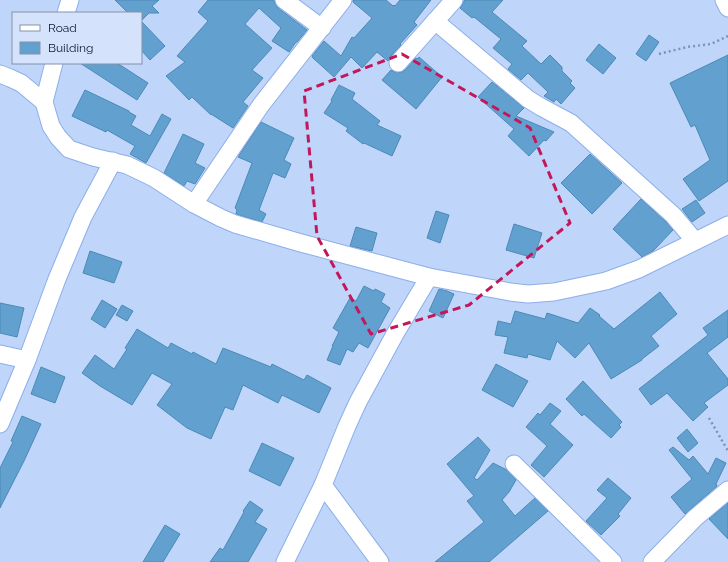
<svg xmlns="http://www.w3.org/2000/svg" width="728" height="562" font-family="Raleway,sans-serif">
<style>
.building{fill:#62a1cf;stroke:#4b8ab6}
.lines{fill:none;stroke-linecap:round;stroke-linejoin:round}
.minor-casing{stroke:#8caee9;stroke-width:19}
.path{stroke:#8092b2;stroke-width:2.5;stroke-dasharray:2 3;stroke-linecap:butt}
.minor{stroke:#fff;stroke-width:17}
.marked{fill:none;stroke:#c2185b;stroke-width:3;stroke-dasharray:8 5;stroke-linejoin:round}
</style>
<rect width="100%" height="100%" fill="#c0d5fa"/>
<g class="building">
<polygon points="115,0 159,0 152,6 159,13 149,13 141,21 141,13 128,13"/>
<polygon points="208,0 274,0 275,4 278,8 307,30 297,42 296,42 289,52 272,41 281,28 259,8 245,24 272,48 252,70 263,78 243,102 248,106 233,128 211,114 211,115 192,97 189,100 166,76 185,62 177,56 208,21 198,12"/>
<polygon points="353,0 386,0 393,6 394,5 395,6 400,0 431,0 414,22 417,25 400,44 401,45 391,56 388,61 377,52 362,68 351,57 334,77 313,58 312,56 324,41 341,56 352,37 354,38 372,18 353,2"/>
<polygon points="464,0 503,0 492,12 527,41 522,46 541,64 550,55 562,67 562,71 572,81 570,83 575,88 561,104 556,99 554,102 544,96 548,92 528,73 521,80 508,69 512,64 493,48 501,39 474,17 472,18 460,8 464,2"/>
<polygon points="141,21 165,46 150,60 141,50"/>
<polygon points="649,35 659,42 646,61 636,54"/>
<polygon points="599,44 616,58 603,74 586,60"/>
<polygon points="728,55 728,181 699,201 683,179 710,160 695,125 691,127 670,83"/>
<polygon points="419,57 442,77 416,109 382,80 391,70 396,73 402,72 405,70 416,58 417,59"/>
<polygon points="80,63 117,63 148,83 137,100"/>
<polygon points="492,82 524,108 516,116 554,132 546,141 544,140 529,156 508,136 514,129 478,97"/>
<polygon points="339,85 355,93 352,99 380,121 377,125 401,136 392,156 364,143 363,144 346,131 348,128 324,113 332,101 331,100"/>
<polygon points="85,90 129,111 129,112 136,116 131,125 150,136 162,114 171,119 146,163 130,154 135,146 107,130 106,132 72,116"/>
<polygon points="261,122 294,138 284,160 291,164 285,178 273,173 259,210 266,214 262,222 236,214 237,210 235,208 252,163 238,157"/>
<polygon points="183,134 204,144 195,163 205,168 195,184 187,181 184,186 164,173"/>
<polygon points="590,154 622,183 592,214 561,183"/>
<polygon points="641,199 666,222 673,230 653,251 642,257 613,229"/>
<polygon points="696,200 705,213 692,222 682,209"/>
<polygon points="436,211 449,215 440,243 427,238"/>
<polygon points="514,224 542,233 534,258 506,250"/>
<polygon points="356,227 377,233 372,251 350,246"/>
<polygon points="90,251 122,262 114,283 83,273"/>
<polygon points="364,286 374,291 375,289 385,294 381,302 390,308 368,348 359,343 353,352 347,349 340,365 327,360 333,346 332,346 339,332 333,328 350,298 356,301"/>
<polygon points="439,289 447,291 454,294 443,318 429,311"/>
<polygon points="660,292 677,314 651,336 659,346 642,359 642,360 611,379 589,343 575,358 557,341 550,360 528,354 527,358 504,353 508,337 495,335 498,321 511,324 515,311 545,319 547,313 578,323 590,308 600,315 599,316 614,329"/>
<polygon points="102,300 117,309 105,328 91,319"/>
<polygon points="0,303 24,308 17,337 0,333"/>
<polygon points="122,305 133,311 127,321 116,315"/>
<polygon points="728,310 728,337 707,353 728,379 728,385 704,403 708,407 693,421 667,393 651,405 639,389 708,335 703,328"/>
<polygon points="137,329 168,348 171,343 192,354 193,352 216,364 223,348 271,367 272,364 304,380 307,375 331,388 319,413 282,395 278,403 243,385 233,410 225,407 211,439 187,428 157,405 172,384 152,373 132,405 100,386 82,373 95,355 114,369 127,349 125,348"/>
<polygon points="496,364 528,381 513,407 482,390"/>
<polygon points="41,367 65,377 55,403 31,394"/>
<polygon points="583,381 622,422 619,425 621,427 611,438 584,414 582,416 566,399"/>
<polygon points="550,403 561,411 550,424 573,445 544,477 531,465 547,446 526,427 538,413 540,415"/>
<polygon points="22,416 41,424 24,461 0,508 0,468 13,442 11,441"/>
<polygon points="687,429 698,443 688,452 677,438"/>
<polygon points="478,437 490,450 474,478 477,480 493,463 507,470 516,480 509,492 502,500 515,516 535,498 548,511 489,562 435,562 484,522 467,501 474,496 447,464"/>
<polygon points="262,443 294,458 280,486 249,471"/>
<polygon points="673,447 689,460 693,456 708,474 716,458 726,463 716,484 717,486 685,514 671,497 692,479 669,450"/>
<polygon points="608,478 631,498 618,514 620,516 601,535 586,521 607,498 597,490"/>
<polygon points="250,501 263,510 255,522 267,529 248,562 210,562 220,548 223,550 244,512 243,511"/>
<polygon points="728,503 728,539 709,519"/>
<polygon points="165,525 180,534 163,562 143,562"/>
</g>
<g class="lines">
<defs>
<g id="minor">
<polyline points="284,0 322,28"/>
<polyline points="724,0 728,8"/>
<polyline points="66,13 70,0"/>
<polyline points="435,21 528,99 541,107 571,123 673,215 695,241"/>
<polyline points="398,63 454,0"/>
<polyline points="0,74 10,78 21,83 44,102 51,126 58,137 69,149 93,157 127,165 154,178 194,204 221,218 235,224 301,243 429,277"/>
<polyline points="44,102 54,63"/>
<polyline points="194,204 261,105 343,0"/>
<polyline points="0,354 27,360 57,279 83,217 113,161"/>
<polyline points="0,424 27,360"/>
<polyline points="514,464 613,562"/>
<polyline points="323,485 380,562"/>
<polyline points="285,562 323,485 347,426 358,402 395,334 429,277 510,292 528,294 554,292 606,281 639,269 728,225"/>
<polyline points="652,562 695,518 728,490"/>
</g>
</defs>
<use href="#minor" class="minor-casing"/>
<g class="path">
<polyline points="659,54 687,47 711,44 728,36"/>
<polyline points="709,418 728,451"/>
</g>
<use href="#minor" class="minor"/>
</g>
<path class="marked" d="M402,54L530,128L570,223L469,305L371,334L317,236L304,91Z"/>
<rect x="12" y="12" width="130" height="52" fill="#d4e2fb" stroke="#8491a9"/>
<rect x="20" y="25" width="20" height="6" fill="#ffffff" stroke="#8491a9"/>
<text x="48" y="32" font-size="12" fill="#0c182e">Road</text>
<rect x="20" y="42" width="20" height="12" fill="#62a1cf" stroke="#8491a9"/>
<text x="48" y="52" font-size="12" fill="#0c182e">Building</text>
</svg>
